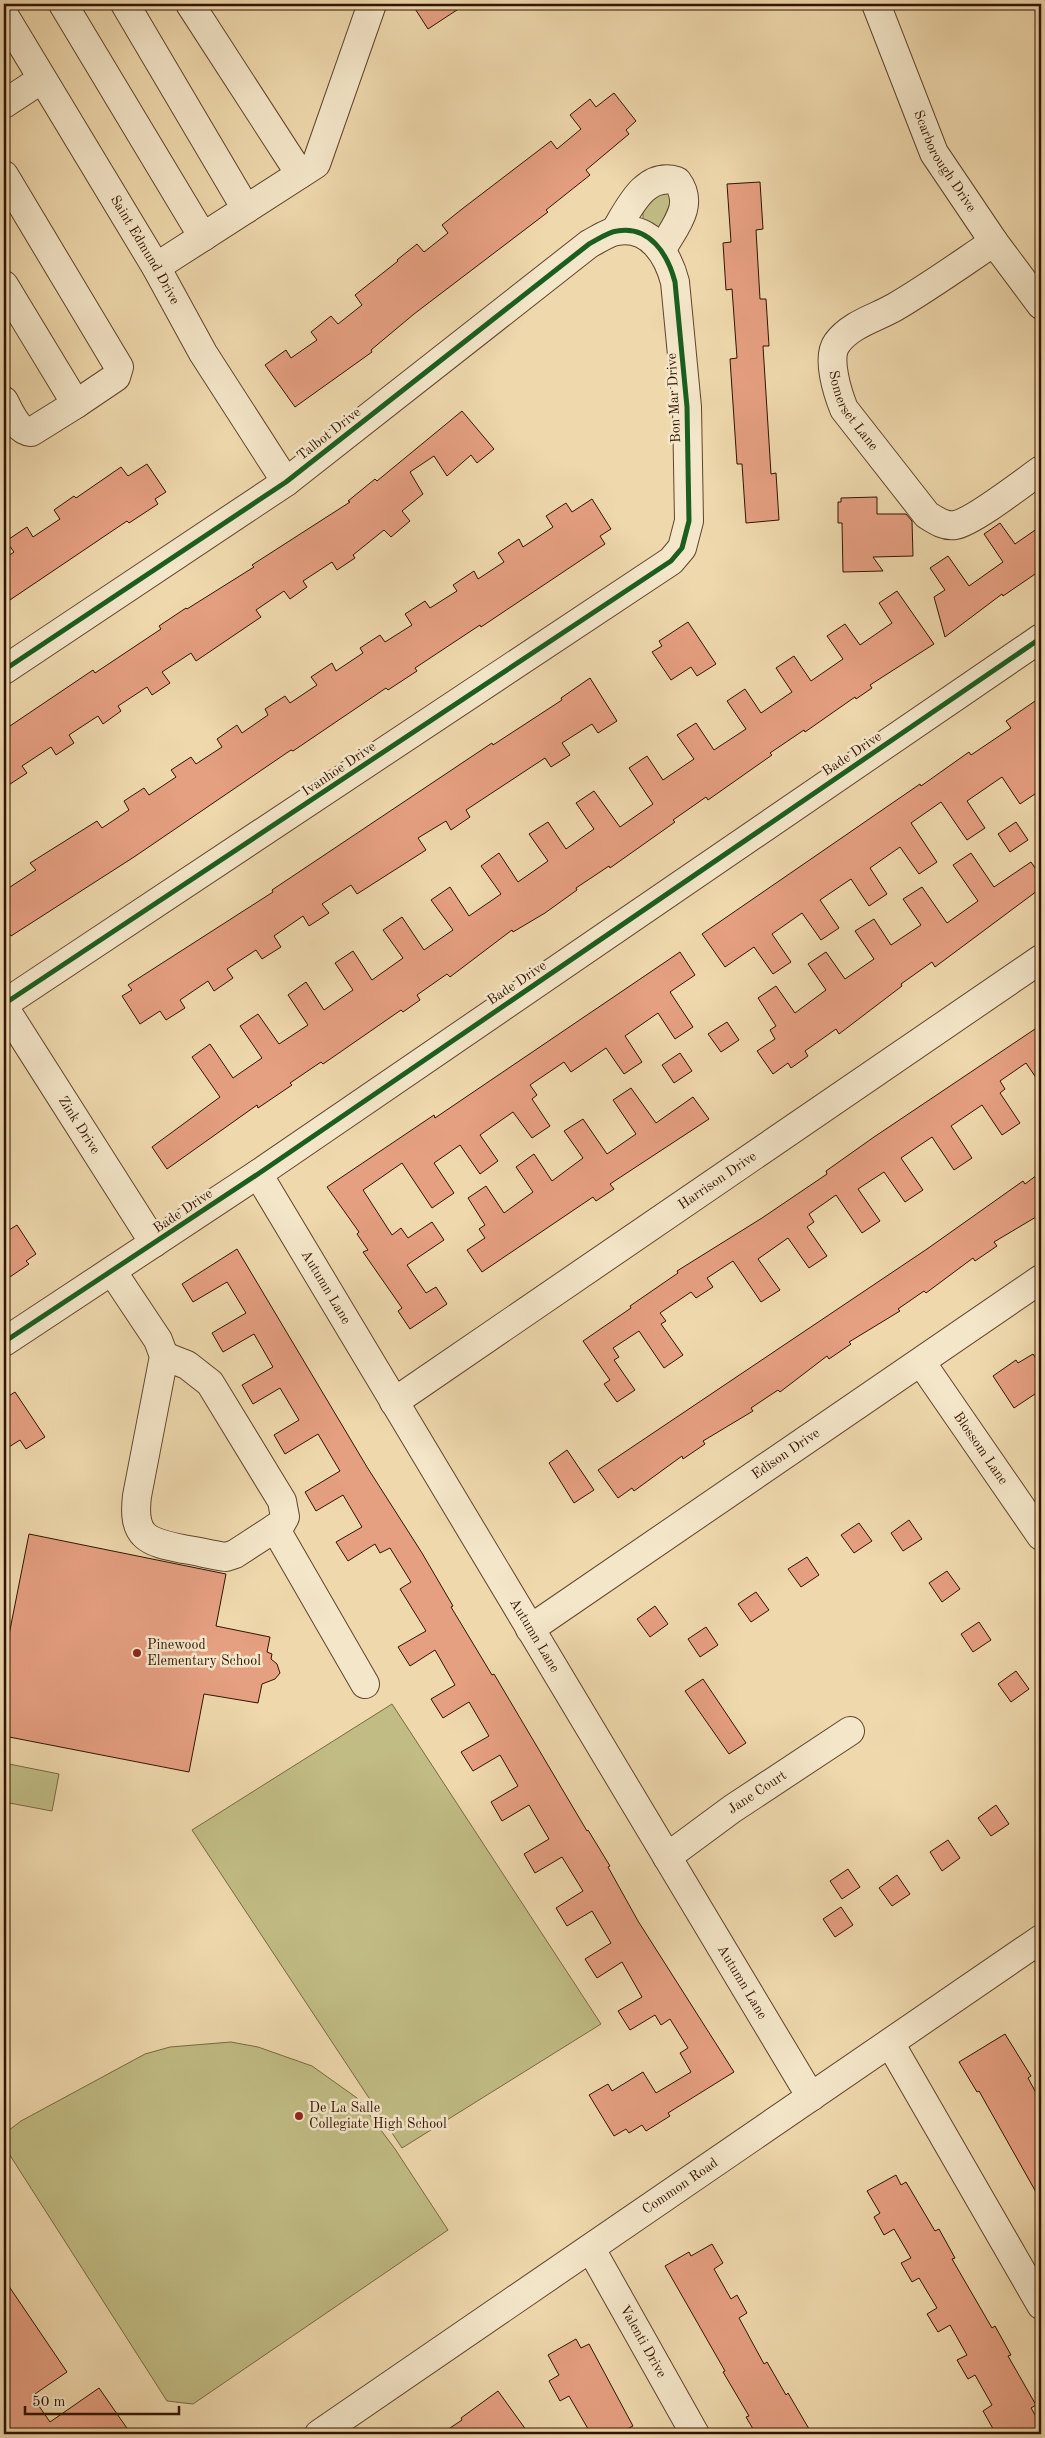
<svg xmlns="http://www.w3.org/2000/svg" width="1045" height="2438" font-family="'Old Standard TT',serif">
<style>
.green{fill:#c1bc84;stroke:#7a6842}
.building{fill:#e59f81;stroke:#321301}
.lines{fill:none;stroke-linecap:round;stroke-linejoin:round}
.minor-casing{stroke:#61442c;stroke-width:30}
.minor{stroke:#f4e6c9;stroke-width:28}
.cycleway-casing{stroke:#f4e6c9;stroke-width:8}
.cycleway{stroke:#1b5e20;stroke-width:5}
.poi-dot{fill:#8f2418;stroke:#f4e6c9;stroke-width:2}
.labels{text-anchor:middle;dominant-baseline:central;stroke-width:5;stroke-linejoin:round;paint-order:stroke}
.street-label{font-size:14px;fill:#321301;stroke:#f4e6c9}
.poi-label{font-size:14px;fill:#321301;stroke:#f4e6c9;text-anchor:start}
</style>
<rect width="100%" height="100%" fill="#eed8ac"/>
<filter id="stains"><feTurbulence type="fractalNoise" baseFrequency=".004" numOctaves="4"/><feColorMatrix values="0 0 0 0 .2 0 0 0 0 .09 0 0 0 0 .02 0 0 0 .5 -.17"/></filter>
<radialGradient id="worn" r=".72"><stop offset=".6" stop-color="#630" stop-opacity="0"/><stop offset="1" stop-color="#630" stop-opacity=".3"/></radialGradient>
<g class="green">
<polygon points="666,189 672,199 661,225 658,228 643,222 643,213 652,194"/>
<polygon points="392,1704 601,2024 402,2148 192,1830"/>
<polygon points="4,1763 59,1774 52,1811 4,1802"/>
<polygon points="231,2042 258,2047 312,2066 357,2098 395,2149 448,2230 193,2404 167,2401 4,2146 4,2134 21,2121 145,2054 170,2047"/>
</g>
<g class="building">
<polygon points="412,4 466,4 428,29"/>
<polygon points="614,93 636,121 626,130 629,134 586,170 590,175 546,210 548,212 414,314 371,350 372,352 295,407 265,365 286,350 291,358 317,340 311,332 331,316 338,324 362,305 355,295 398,261 397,260 417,244 424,252 448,233 442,225 462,209 551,141 557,149 581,129 570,115 590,99 596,107"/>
<polygon points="760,182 763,229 756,230 760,299 766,299 769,346 763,346 771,474 776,473 779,520 746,523 742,464 737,464 730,359 737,358 732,289 726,290 723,243 731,242 727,184"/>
<polygon points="462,411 494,449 477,463 471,455 447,476 434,456 410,472 423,494 402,511 410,521 391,537 384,530 353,555 355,558 337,570 332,562 303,581 307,587 290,599 284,591 256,610 261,617 196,661 191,653 162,672 170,683 152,695 147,687 118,706 121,711 103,724 98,716 69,735 74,743 56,755 51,747 22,766 27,773 4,788 4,730 93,670 95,673 161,629 159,626 186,608 187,609 254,567 252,565 350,502 348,501 375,479 377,481"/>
<polygon points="147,464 166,492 155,499 158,504 129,523 127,521 4,604 4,559 14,552 6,541 27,527 33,537 60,519 54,510 74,496 76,498 121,467 128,476"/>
<polygon points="877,497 877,514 906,514 912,521 913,556 873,557 883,571 843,572 842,523 838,523 838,502 841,502 841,498"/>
<polygon points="592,499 611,529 600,536 605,544 481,627 480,625 415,668 417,671 388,690 386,688 293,751 291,750 134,857 11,936 4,926 4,891 36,870 30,863 97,821 102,828 129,810 124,801 144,788 149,795 176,777 171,770 191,757 196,764 222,747 217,739 237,725 242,733 268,715 265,709 285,696 290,703 317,685 311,677 332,663 336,671 363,653 360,648 380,635 385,642 412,625 405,614 425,601 430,608 457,591 453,585 474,571 478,579 504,562 498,553 519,539 523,547 553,527 546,516 566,503 572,512"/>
<polygon points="1000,523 1015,544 1041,526 1041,570 1003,596 1002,594 945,637 934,597 945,590 930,568 948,556 969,586 1003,562 984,534"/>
<polygon points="897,591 934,644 870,685 872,688 856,699 855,697 805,732 804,730 770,753 772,755 708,800 706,797 673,820 675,822 610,868 609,866 576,888 577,890 545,913 513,932 512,930 450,977 447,974 417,995 420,1000 403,1012 401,1010 323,1064 321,1062 290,1083 292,1085 258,1108 257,1105 167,1169 152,1147 220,1097 192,1057 210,1044 233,1078 262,1058 240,1026 258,1014 279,1044 308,1025 288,995 306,982 324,1010 353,990 335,963 353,951 372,980 403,958 383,930 402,917 424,950 453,930 431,900 450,887 469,916 501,894 481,866 499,853 518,882 548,861 529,834 548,822 566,849 594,829 576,803 594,791 620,827 653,804 629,768 647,756 663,780 694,759 677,735 696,723 714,750 746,729 727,701 745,689 761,713 792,692 776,668 794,656 811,681 843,659 827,636 845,624 860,645 892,623 879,603"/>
<polygon points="688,622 716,664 697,676 691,667 671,680 652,652 662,646 659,641"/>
<polygon points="590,678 617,721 598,733 592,724 562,743 570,755 551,767 545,758 466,810 470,817 451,830 446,821 418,838 426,850 357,894 351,885 322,904 329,913 309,926 303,916 274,936 281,947 262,959 256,950 227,969 233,978 214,991 208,981 180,1000 185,1008 166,1020 160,1011 140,1024 122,996 132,990 128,985 273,892 272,890 492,743 493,745 562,700 561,698"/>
<polygon points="1041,697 1041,790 1020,804 1002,777 967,801 985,828 967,840 941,802 911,823 937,862 919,874 900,847 870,868 887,894 869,906 851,879 820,900 839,928 821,940 802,913 772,934 791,962 773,974 754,947 725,967 702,934 920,784 921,786 969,752 971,755 1011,728 1006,721"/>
<polygon points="1016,822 1028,840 1010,852 998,834"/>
<polygon points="971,853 994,887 1031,862 1041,877 1041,888 935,967 932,962 901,984 902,986 839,1034 836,1029 805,1051 808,1056 791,1068 788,1063 773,1074 757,1051 775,1039 770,1030 776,1026 758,998 776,986 795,1013 826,990 808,964 826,952 845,979 874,959 855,931 874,919 891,945 921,925 903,899 922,887 947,923 978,901 953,865"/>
<polygon points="680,952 695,975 670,992 693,1027 675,1039 658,1013 625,1036 642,1062 624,1074 606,1048 571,1072 564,1062 530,1085 537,1095 532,1099 550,1126 532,1138 513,1112 480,1135 498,1161 480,1174 460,1145 434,1163 454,1193 432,1208 402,1163 363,1190 392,1235 401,1228 408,1238 432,1222 444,1240 407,1265 426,1293 436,1287 447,1304 410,1329 398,1311 402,1308 363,1252 368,1250 357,1234 359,1232 327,1187 434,1115 435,1118"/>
<polygon points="727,1022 739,1040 721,1052 708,1034"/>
<polygon points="1041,1025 1041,1085 1026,1063 1000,1081 1005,1089 1000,1093 1020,1123 1002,1135 982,1105 951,1126 972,1158 954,1170 932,1137 901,1158 923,1190 905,1202 884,1172 858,1189 880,1221 862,1233 836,1195 809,1214 814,1222 807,1227 827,1256 809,1268 788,1238 758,1259 780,1290 761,1302 733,1261 707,1278 713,1287 696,1298 691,1292 660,1313 666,1321 661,1324 683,1355 664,1368 639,1331 613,1348 619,1357 614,1360 635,1390 617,1402 604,1384 610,1380 583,1341 631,1308 630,1306 678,1273 677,1271 762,1218 827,1174 826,1171 874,1137"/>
<polygon points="680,1053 692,1071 674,1083 662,1065"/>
<polygon points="631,1088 656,1123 693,1097 709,1119 610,1184 614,1189 596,1201 593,1197 482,1272 467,1250 485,1238 479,1229 485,1225 468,1198 486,1186 504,1213 533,1192 516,1167 534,1154 552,1181 583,1158 564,1131 583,1119 607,1154 636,1134 613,1100"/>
<polygon points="1041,1172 1041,1214 994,1242 997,1246 975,1261 973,1258 926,1293 924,1291 898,1309 900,1311 849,1342 851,1344 829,1359 827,1356 780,1392 778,1390 751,1408 753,1411 703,1441 705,1444 683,1459 682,1456 634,1491 632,1488 618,1498 598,1470 927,1249 1023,1181 1025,1184"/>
<polygon points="17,1225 36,1254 26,1261 29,1264 4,1281 4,1233"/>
<polygon points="237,1249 367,1467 422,1553 453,1606 451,1607 492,1675 494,1674 587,1831 588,1830 610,1866 608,1867 638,1921 734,2072 668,2113 670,2116 646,2131 642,2125 629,2133 626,2129 614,2136 589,2095 608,2084 612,2091 643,2072 656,2093 691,2072 680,2053 688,2048 670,2019 661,2025 655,2015 630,2030 618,2011 642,1997 622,1962 597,1978 585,1959 611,1943 592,1911 567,1926 556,1908 583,1891 562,1857 535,1873 524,1854 549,1839 529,1805 502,1821 491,1802 518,1786 500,1755 473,1771 461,1752 489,1736 469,1702 443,1718 431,1699 455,1685 435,1650 410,1666 398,1647 426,1631 400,1589 411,1582 390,1548 380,1553 375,1544 348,1561 336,1542 362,1527 343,1495 316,1511 305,1492 340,1471 318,1434 285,1454 274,1435 299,1420 280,1388 253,1404 242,1385 273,1367 254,1334 223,1352 212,1333 246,1313 227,1282 193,1302 182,1284"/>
<polygon points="1033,1354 1041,1366 1041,1390 1014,1408 993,1376 1016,1360 1018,1363"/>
<polygon points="15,1392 45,1437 26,1449 20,1440 4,1450 4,1399"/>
<polygon points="567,1450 594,1490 574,1503 549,1463"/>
<polygon points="909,1520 922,1539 903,1551 891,1533"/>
<polygon points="859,1523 872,1541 854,1553 841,1535"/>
<polygon points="29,1534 226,1574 216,1626 270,1637 267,1652 272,1654 271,1659 277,1664 280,1673 275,1679 262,1684 258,1703 204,1694 189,1772 4,1736 4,1660"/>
<polygon points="807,1557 819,1575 801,1587 788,1569"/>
<polygon points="947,1571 960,1589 942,1602 929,1583"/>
<polygon points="756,1592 769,1610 751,1622 738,1604"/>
<polygon points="655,1606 668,1624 650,1637 637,1619"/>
<polygon points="979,1622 991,1640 973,1652 961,1634"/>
<polygon points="706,1627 718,1645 700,1657 688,1639"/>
<polygon points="1016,1671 1029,1689 1011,1702 998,1684"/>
<polygon points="703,1679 746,1743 729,1754 685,1691"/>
<polygon points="996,1805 1009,1824 991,1836 978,1818"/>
<polygon points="948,1840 960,1858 942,1871 930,1852"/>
<polygon points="848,1869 860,1887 842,1899 830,1881"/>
<polygon points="897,1875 910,1894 892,1906 879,1888"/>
<polygon points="841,1907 853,1925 835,1937 823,1919"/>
<polygon points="1005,2034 1031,2076 1028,2078 1041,2102 1041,2201 979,2091 977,2092 959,2062"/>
<polygon points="896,2175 901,2185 906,2182 935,2231 939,2229 955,2258 952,2259 992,2328 995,2326 1011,2355 1008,2356 1036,2405 1031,2408 1041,2425 1041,2434 996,2434 983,2411 992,2405 975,2375 968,2379 957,2360 967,2355 950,2325 938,2332 927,2314 937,2308 919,2278 912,2282 901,2263 911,2258 894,2229 884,2235 874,2217 880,2213 867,2191"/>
<polygon points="712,2244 723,2263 714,2269 731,2299 737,2295 747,2313 739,2318 764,2364 767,2362 786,2395 788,2393 812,2434 756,2434 746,2417 749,2416 723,2372 725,2371 665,2266 689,2252 691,2256"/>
<polygon points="4,2279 67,2372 32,2396 50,2422 99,2388 131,2434 4,2434"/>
<polygon points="576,2339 581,2348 589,2344 633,2426 617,2434 591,2434 569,2396 560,2401 549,2381 559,2375 548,2355"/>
<polygon points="498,2391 529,2434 441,2434 462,2420 461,2418"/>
</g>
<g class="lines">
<defs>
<g id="minor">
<polyline points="63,4 203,237"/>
<polyline points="125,4 246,209"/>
<polyline points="190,4 300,174"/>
<path id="s1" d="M876,4L934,153L994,242L1041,305"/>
<path id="s2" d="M4,15L156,267L203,353L286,482"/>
<polyline points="4,104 42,79"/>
<polyline points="4,175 119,367 116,377 76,404"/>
<path d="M615,231C629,208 645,171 677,181C695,205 675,226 662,249"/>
<path id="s3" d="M994,242C961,264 929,287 895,307C876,318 851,324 837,343C826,358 838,394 844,409L927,515C935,520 945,527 955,525C973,522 1024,482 1041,470"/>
<polyline points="156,267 316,164 372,4"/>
<path d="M4,285L76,404L31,432C17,431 10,412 4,401"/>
<path d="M4,670L286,482L589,244C597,240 608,232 617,231C650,225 668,255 675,282L687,407L689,521L682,548L671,561L4,1004"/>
<path id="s4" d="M4,1007L154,1243"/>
<path id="s5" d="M258,1174L811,2097"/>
<path d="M112,1271L158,1340L164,1356L137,1496C132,1537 147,1542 183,1549C197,1551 211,1555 226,1557L235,1554L275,1528L365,1684"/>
<polyline points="4,1342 258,1174 1041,638"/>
<polyline points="164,1356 187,1365 210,1383 282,1501 285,1517 281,1524 275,1528"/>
<path id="s6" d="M921,1362L1041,1536"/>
<path id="s7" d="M394,1402L1041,959"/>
<path id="s8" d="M530,1629L1041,1279"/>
<path id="s9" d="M667,1857L732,1809L850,1731"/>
<polyline points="890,2043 1041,2305"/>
<path id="s10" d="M591,2249L695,2434"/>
<path id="s11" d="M319,2434L1041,1939"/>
</g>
</defs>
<use href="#minor" class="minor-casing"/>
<use href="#minor" class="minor"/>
<defs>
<g id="cycleway">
<path d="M4,670L286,482L589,244C597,240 608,232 617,231C650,225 668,255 675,282L687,407L689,521L682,548L671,561L4,1004"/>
<polyline points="4,1342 258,1174 1041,638"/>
</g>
</defs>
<use href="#cycleway" class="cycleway-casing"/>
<use href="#cycleway" class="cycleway"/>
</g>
<g class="poi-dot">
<circle cx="137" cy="1653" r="5"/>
<circle cx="299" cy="2116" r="5"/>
</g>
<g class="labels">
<g class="street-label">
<text stroke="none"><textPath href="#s1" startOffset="172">Scarborough Drive</textPath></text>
<text stroke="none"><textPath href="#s2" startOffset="274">Saint Edmund Drive</textPath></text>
<text transform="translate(674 398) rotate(-93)">Bon Mar Drive</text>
<text stroke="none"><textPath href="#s3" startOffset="261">Somerset Lane</textPath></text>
<text transform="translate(329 434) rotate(-38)">Talbot Drive</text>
<text transform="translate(852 754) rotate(-34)">Bade Drive</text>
<text transform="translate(339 769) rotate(-34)">Ivanhoe Drive</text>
<text transform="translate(517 983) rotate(-34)">Bade Drive</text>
<text stroke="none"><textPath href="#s4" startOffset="140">Zink Drive</textPath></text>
<text stroke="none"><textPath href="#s7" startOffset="392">Harrison Drive</textPath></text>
<text transform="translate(183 1211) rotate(-34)">Bade Drive</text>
<text stroke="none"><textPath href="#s5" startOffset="132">Autumn Lane</textPath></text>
<text stroke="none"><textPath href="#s6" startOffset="105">Blossom Lane</textPath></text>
<text stroke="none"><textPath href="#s8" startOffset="310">Edison Drive</textPath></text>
<text stroke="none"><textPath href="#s5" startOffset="538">Autumn Lane</textPath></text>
<text stroke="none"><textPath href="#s9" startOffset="111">Jane Court</textPath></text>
<text stroke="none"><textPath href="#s5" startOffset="942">Autumn Lane</textPath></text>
<text stroke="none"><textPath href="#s11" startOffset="438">Common Road</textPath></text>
<text stroke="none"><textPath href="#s10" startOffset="106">Valenti Drive</textPath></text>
</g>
<g class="poi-label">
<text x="147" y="1645">Pinewood<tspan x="147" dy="16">Elementary School</tspan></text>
<text x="309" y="2108">De La Salle<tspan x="309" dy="16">Collegiate High School</tspan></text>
</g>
</g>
<rect width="1045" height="2438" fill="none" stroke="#eed8ac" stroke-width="20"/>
<rect x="5" y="5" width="1035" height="2428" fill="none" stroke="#321301" stroke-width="2.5"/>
<rect x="10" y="10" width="1025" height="2418" fill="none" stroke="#321301"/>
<path d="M25 2406v8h154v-8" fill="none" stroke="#321301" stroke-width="2.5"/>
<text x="32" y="2406" font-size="15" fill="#321301" stroke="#f4e6c9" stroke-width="4" paint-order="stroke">50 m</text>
<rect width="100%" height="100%" filter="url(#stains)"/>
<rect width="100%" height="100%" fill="url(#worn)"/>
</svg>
